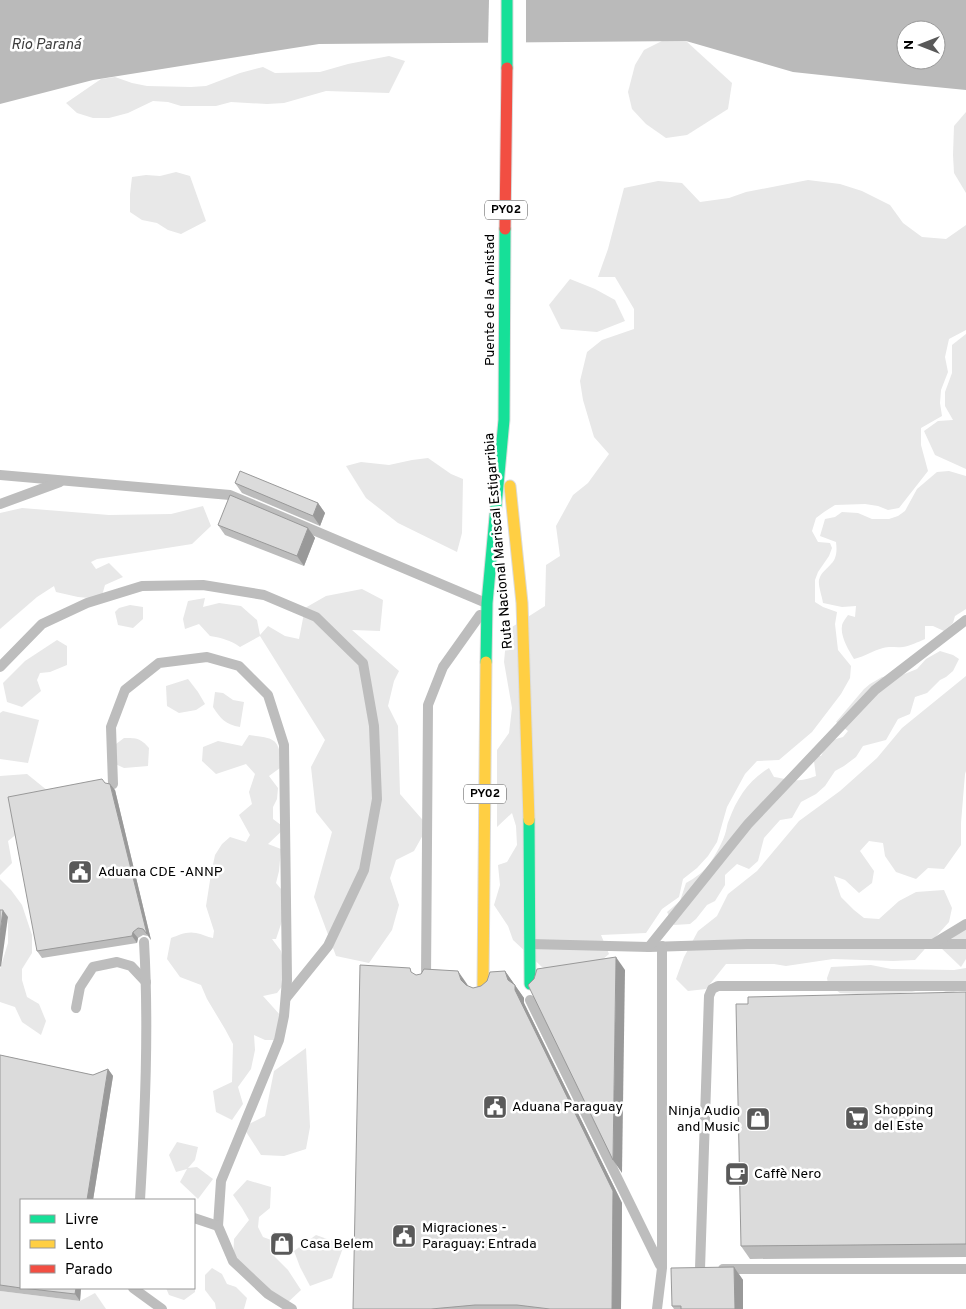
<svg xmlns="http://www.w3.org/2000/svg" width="966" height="1309" font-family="Overpass,sans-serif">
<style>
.green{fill:#e8e8e8}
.water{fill:#bababa;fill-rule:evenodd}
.pier{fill:#fff}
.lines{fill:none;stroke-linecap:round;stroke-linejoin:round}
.fast-casing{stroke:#dbdbdb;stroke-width:13}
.slow-casing{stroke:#dbdbdb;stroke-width:13}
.jam-casing{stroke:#dbdbdb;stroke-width:13}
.lane{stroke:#bdbdbd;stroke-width:10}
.fast{stroke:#16e098;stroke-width:11}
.slow{stroke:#ffcf43;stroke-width:11}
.jam{stroke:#f24e42;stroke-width:11}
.wall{fill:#bcbcbc}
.shaded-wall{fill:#999}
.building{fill:#dbdbdb;stroke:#999}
.labels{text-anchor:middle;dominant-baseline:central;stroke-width:5;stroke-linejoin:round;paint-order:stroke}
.shield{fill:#fff;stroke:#4c4c4c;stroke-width:1}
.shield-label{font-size:12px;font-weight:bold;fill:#000}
.street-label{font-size:14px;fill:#000;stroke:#fff}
.poi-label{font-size:14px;fill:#000;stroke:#fff;text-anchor:start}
.water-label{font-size:15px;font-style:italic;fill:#3d3d3d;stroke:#fff}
</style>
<rect width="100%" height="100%" fill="#fff"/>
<g class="green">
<polygon points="662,41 686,41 732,83 728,109 687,135 666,138 646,124 632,109 628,92 635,65 644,50"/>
<polygon points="389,56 405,61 389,93 326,91 284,103 267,104 231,102 216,106 181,106 168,102 153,101 128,113 109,118 93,118 77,113 66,103 101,79 115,77 132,83 147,86 191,87 206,86 240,73 263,67 275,73 320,72 348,64"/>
<polygon points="966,112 966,193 954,173 953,155 954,126"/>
<polygon points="176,172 190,176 206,221 181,234 168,230 157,223 142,220 130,212 130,194 132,177 146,175 160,176"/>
<polygon points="808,180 840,184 862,191 890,205 903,223 922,237 946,239 966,225 966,330 949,339 945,357 948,372 941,390 940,403 942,416 921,428 921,445 928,471 899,508 888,510 878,506 865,504 835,505 824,512 816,518 812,531 818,542 830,543 832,548 829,556 818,572 815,580 815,602 823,607 837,612 835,624 838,650 851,666 850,678 841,694 812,732 779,760 757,761 745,774 727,807 717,842 708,856 697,868 683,879 679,897 662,909 646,933 601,935 609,954 596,965 552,971 542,967 513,940 508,926 494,905 500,885 498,865 507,862 517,845 516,826 512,813 497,827 497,750 509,733 512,708 504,662 506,640 512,627 545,606 546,565 560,556 556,526 573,495 588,483 609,454 594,437 583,400 580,381 587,352 602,340 634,329 634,309 615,277 598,277 608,249 624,188 658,181 682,183 700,202 729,198 746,192"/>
<polygon points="570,279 595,289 615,300 625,321 597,332 561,329 549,305"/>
<polygon points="966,334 966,469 935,455 924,431 938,421 953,420 945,406 945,392 952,373 952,345"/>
<polygon points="428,458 451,474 463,479 462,533 457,552 398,523 366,498 346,466 361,462 389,465 412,460"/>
<path d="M949,471L966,476V609L955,616L953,623L944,631L933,626H925V639C918,642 910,646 903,647C895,648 891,646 883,648C872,651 866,656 854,659C849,651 840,636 842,626C842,623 846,618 848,615L855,617L856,606L842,607L823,603C822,596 818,586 819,580C821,572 827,569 831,564C837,558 837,550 836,542L820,536L825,519L835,517L842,512L858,513L872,519H889L898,516L905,511L917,489L937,472Z"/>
<polygon points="203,506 211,526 192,544 97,559 91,562 96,569 109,563 123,577 105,585 101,599 78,597 56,592 54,586 37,597 0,629 0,513 22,508 109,515 171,514"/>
<path d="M362,589L383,600L380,631L352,630L399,671L394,681L388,706L398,726L400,794L428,826L414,851L396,860L390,878L399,905L392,930L369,963L336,956L314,897L332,832L316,812L311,767L325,740L260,636L240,647C230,640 222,638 210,636L199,624L185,629L183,619L188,601L205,598L203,607L219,603L241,606L257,620L260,635L268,626L285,636L299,639L305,608L326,596Z"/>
<polygon points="130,605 143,607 143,619 133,628 118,625 115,612 119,608"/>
<polygon points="57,640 67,646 67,665 50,672 40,673 37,680 41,691 22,707 7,702 3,683 25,661"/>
<path d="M940,651L953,655L959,659L953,671L946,677L940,680L927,693L915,697L910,714L898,719L886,740L863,746L856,757L844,766L835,771L825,786L816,794L801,802L792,818L780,820L764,838L758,861L749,869L737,864L725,875V885L715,901L707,905L696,919L690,924L674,925L667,912L680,901L686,883C695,878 705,871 710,863C716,854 723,842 726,831C727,827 727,824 729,820C737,798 749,780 769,768L774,777C792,780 798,783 816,776L813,754L821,756L829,741L843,737L848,731L836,722L864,689L870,684L882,677L892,676L897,677L917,669L926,659Z"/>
<polygon points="966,676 966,771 965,774 961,823 961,845 944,869 928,868 916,879 896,872 885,856 883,843 869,841 860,851 874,871 872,883 859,893 845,880 834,876 841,897 854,910 864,918 879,919 899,901 916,892 944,890 952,908 949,922 915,960 893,961 833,959 786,966 774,964 726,964 706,989 688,991 676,979 684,957 698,931 717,916 728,894 757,871 799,821 840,791 877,758 902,728"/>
<polygon points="188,679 198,692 205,704 196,710 179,713 167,706 166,686"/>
<path d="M215,692L223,693L233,700L244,702L240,727C226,725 220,718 213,707Z"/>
<polygon points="3,711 39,720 28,763 0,759 0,713"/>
<path d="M249,735C277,739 276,737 284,765L269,776L278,788L277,799L273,807V819L285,828L268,844L281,849L279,871L276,883L281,889L286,909L276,939H272L281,951L287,980L277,993L263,996L281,1016L279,1040H265L254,1035L255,1050L251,1069L238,1087L243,1104L232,1120L216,1112L213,1091L232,1082L233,1044L225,1029L207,999L201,985L180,977L167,959L171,938C179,935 187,931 196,933C202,934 207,937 213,938L214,931L206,906L211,874L215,855L222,844L230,837L246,842L250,835L239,815L252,804L249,792L255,774L246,764L216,774L202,761L203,747L218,741L242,746Z"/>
<path d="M124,738C137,738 140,738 149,748L148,766L124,768L113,763L112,747Z"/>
<polygon points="27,774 48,791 18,833 8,841 12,863 0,875 0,776"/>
<polygon points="0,879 11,890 22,905 32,935 32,953 22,969 22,980 27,997 39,1004 46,1021 41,1035 22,1022 15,1007 0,1002 0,969 8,943 8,918 0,923"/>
<polygon points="966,922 966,959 961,967 937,944"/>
<polygon points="871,965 891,969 954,970 966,968 966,989 949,993 931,987 912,992 875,995 840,993 828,984 827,978 831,967"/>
<polygon points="306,1048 310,1127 306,1149 284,1156 261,1155 243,1127 265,1116 274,1071"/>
<polygon points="177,1142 198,1147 195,1160 188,1168 197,1167 213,1179 198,1199 180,1182 187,1169 176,1172 169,1155"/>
<polygon points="247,1180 271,1187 270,1208 259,1217 258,1227 263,1237 282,1244 271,1253 288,1270 301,1290 285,1305 233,1261 234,1239 249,1220 242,1208 233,1195"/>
<polygon points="316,1235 344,1245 332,1278 310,1286 300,1267 294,1251"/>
<polygon points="212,1268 222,1274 227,1284 236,1287 247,1298 244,1309 216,1309 215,1303 205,1290 205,1275"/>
<polygon points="194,1270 195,1292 184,1300 169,1295 166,1288 194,1288"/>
<polygon points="0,1291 80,1301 95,1293 106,1309 0,1309"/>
</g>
<path class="water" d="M0,0H966V90L905,84L793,72L686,41L319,44L93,80L0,104ZM906,30H936V60H906Z"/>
<polygon class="pier" points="489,0 526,0 526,45 488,45"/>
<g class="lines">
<defs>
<g id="fast">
<polyline points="507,68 507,0"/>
<polyline points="486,662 487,603 504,420 505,229"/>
<polyline points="529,820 530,984"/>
</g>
<g id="slow">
<polyline points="510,486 522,603 529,820"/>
<polyline points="483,985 486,662"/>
</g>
<polyline id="jam" points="505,229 507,68"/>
</defs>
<use href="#fast" class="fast-casing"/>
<use href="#slow" class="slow-casing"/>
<use href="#jam" class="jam-casing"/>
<g class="lane">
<polyline points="0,475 230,495 486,603"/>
<polyline points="0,504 60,482"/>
<polyline points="0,667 42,624 87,603 142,586 203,585 264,595 316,617 363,663 374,726 377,799 364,870 328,946 286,998"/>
<polyline points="113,784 111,727 125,690 159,663 207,657 239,666 268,695 284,745 287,980 284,1016 279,1040 221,1181 218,1226 233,1261 268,1294 292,1309"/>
<polyline points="530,944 649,947 747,944 966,944"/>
<polyline points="933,944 966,924"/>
<polyline points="649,947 748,824 875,690 966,620"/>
<polyline points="426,980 428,705 443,667 480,615"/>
<polyline points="530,1000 660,1265"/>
<polyline points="76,1008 80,987 93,967 117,962 131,966 146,982"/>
<path d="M140,1200C145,1114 149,1028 144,942"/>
<polyline points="194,1218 218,1226"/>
<polyline points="700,1269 709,996 712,989 718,986 966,986"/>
<polyline points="723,1269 966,1269"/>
<polyline points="133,1288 162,1309"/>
<polyline points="657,1309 662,1268 662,946"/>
</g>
<use href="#fast" class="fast"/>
<use href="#slow" class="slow"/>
<use href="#jam" class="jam"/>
</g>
<g class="wall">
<polygon points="235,483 318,503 325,513 320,526 242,493"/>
<polygon points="218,525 308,528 315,538 304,566 225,535"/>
<polygon points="115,790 151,940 148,936 143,935 138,938 137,943 42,958 37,951"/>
<polygon points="505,971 524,998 524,1003 622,1203 621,1309 353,1309 414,974 416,975 467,984 468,986 473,988 481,986"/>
<polygon points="966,992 966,1257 750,1259 741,1246"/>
<polygon points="0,1055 93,1075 108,1069 113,1076 93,1200 21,1200 21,1288 81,1288 80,1301 0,1291"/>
<polygon points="734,1267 743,1280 743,1309 674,1309 672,1306"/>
</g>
<g class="shaded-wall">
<polygon points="318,503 325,513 320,526 313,516"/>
<polygon points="308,528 315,538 304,566 297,556"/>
<polygon points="110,784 115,790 151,940 147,934"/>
<polygon points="3,910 8,917 1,967 0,966 0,933"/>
<polygon points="133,932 138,938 137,943 132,936"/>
<polygon points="616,957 625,970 622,1173 613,1160"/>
<polygon points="458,971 467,984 470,993 461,980"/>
<polygon points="505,971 524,998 524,1003 622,1203 621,1309 612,1309"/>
<polygon points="108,1069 113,1076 93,1200 87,1200"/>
<polygon points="734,1267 743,1280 743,1309 735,1309"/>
<polygon points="76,1288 81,1288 80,1301 75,1294"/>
</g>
<g class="building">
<polygon points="240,471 318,503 313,516 235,483"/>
<polygon points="230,495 308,528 297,556 218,525"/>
<polygon points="102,779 105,783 110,784 147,934 143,929 138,928 133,932 132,936 37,951 8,797"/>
<polygon points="0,910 3,910 0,933"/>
<polygon points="616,957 613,1160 528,985 534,979 537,969"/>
<polygon points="360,965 410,968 411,972 416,975 421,974 424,969 458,971 461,980 466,985 473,988 481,986 487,981 490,972 505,971 508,980 515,985 515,990 613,1191 612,1309 550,1309 517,1305 475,1305 431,1309 353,1309"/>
<polygon points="966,992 966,1244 741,1246 736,1004 748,1004 748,997"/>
<polygon points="0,1055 93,1075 108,1069 87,1200 21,1200 21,1288 0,1285"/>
<polygon points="734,1267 735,1309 681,1309 681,1306 672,1306 671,1268"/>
<polygon points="22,1288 76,1288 75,1294"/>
</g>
<defs>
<symbol id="civic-square" viewBox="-11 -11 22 22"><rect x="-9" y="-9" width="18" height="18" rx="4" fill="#595959" stroke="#fff"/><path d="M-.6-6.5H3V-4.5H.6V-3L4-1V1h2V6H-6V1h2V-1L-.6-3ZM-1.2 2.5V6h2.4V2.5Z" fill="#fff"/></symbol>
<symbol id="supermarket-square" viewBox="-11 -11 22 22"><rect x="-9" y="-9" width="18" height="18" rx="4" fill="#595959" stroke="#fff"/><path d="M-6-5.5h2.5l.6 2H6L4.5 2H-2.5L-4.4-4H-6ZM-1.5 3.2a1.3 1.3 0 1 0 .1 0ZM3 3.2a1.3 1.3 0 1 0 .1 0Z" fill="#fff"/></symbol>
<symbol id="shop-square" viewBox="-11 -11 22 22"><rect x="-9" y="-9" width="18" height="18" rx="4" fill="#595959" stroke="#fff"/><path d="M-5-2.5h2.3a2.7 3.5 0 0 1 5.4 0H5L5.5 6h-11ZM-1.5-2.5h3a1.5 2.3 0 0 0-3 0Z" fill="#fff"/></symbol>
<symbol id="cafe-square" viewBox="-11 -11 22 22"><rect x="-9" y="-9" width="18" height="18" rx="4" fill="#595959" stroke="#fff"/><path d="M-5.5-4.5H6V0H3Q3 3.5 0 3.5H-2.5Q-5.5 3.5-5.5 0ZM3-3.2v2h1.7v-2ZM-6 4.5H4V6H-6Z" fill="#fff"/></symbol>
</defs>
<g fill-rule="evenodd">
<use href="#civic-square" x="66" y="858" width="28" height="28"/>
<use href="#civic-square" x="481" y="1093" width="28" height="28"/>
<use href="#supermarket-square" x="843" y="1104" width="28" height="28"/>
<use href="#shop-square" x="744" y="1105" width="28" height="28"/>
<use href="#cafe-square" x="723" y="1160" width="28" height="28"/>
<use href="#civic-square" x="390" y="1222" width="28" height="28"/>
<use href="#shop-square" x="268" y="1230" width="28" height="28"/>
</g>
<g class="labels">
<g class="shield">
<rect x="485" y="200.5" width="42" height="19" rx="4"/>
<rect x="464" y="784.5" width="42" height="19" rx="4"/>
</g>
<g class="shield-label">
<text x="506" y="210">PY02</text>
<text x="485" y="794">PY02</text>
</g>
<g class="street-label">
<text transform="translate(490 300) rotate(-90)">Puente de la Amistad</text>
<text transform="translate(499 541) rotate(-95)">Ruta Nacional Mariscal Estigarribia</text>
</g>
<g class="poi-label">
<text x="98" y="872">Aduana CDE -ANNP</text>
<text x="512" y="1107">Aduana Paraguay</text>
<text x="874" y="1110">Shopping<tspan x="874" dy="16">del Este</tspan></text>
<text x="740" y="1111" text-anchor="end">Ninja Audio<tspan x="740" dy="16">and Music</tspan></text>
<text x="754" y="1174">Caffè Nero</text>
<text x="422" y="1228">Migraciones -<tspan x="422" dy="16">Paraguay: Entrada</tspan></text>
<text x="300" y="1244">Casa Belem</text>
</g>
<g class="water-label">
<text x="46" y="45">Rio Paraná</text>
</g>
</g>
<rect x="20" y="1199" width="175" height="90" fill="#ffffff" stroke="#999999"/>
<rect x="30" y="1215" width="25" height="8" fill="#16e098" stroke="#999999"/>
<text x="65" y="1224" font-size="15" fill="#000000">Livre</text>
<rect x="30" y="1240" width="25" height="8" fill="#ffcf43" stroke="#999999"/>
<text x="65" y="1249" font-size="15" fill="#000000">Lento</text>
<rect x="30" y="1265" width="25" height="8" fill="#f24e42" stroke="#999999"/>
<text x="65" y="1274" font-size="15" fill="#000000">Parado</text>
<g transform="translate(921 45) rotate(270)"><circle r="24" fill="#ffffff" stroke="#999999"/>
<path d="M0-4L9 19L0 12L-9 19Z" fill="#595959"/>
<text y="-8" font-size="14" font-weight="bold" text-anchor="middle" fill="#000000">N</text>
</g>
</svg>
